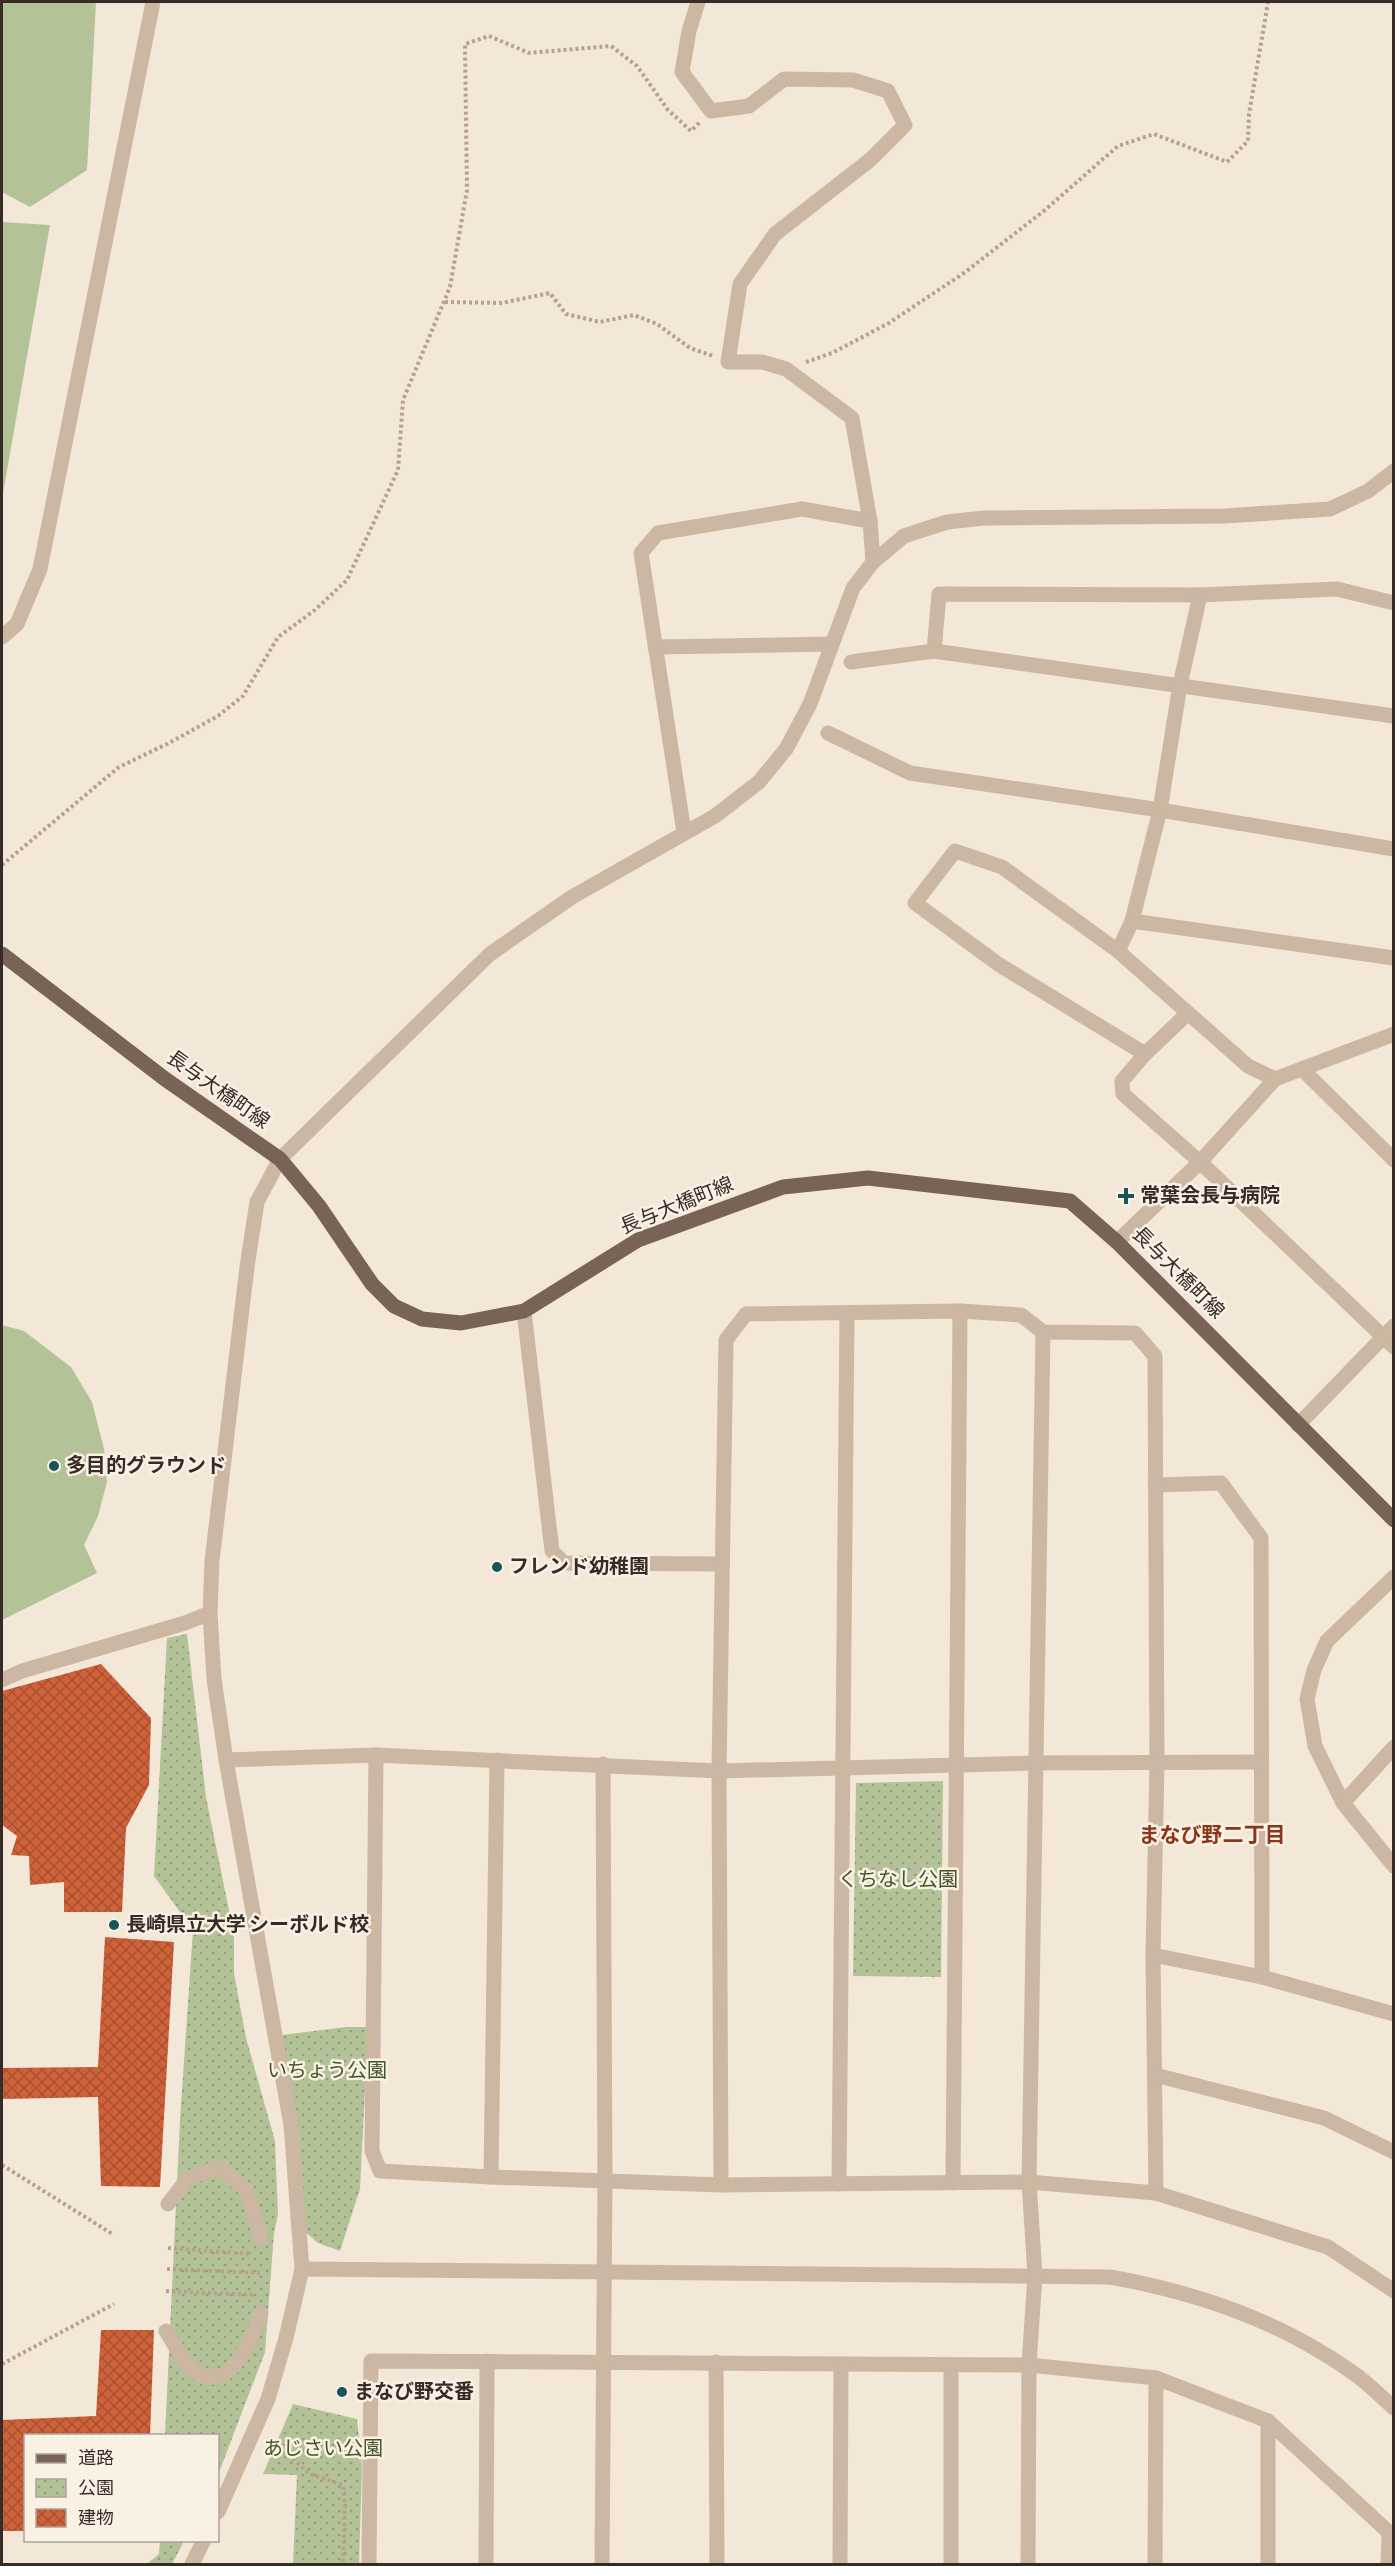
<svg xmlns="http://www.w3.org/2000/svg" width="1395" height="2566" font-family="'Sofia Sans Condensed','Noto Sans JP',sans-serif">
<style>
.grass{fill:#b3c397}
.park{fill:url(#park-dots)}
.building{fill:url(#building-cross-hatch)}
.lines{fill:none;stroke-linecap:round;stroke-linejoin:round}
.path{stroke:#b8a08d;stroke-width:4;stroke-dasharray:3 3;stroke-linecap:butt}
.minor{stroke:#ccb7a3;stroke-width:15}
.major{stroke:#796256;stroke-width:15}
.poi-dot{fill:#18555a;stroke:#faf1e5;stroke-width:2}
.labels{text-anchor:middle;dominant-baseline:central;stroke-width:5;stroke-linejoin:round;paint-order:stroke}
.street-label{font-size:20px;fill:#362b26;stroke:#faf1e5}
.poi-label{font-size:20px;font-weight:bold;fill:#362b26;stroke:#faf1e5;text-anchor:start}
.park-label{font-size:20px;fill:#445628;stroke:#faf1e5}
.neighbourhood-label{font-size:21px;font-weight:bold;fill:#8b3619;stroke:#faf1e5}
</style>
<defs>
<pattern id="park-dots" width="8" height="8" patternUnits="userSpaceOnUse" patternTransform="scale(1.5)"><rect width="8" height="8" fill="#b3c397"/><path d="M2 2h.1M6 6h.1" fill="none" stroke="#929f7b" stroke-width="1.8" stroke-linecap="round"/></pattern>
<pattern id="building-cross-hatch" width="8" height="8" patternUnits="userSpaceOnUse" patternTransform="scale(1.5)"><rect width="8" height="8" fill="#cf613a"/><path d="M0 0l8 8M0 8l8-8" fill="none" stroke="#a95031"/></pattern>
</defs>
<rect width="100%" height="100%" fill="#f3e7d8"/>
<g class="grass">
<polygon points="2,2 96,2 87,170 30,207 2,192"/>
<polygon points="2,222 50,225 2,499"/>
<polygon points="2,1325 24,1331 71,1367 92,1402 104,1449 107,1482 98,1516 84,1545 97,1573 2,1620"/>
</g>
<g class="park">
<polygon points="187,1634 206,1797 234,1935 234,1973 246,2038 275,2141 278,2215 274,2233 265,2352 218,2475 218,2436 165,2435 180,2120 193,1930 154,1876 167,1638"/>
<polygon points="943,1781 941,1977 853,1976 856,1783"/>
<polygon points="346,2027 366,2027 367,2049 360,2189 340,2251 318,2243 305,2232 282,2035"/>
<polygon points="293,2404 357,2419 362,2467 359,2564 293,2564 297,2475 263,2474"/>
<polygon points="160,2541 184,2541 172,2564 147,2564 159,2554"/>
</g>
<g class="building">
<polygon points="101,1664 151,1718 149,1785 126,1828 122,1912 64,1912 64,1882 30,1885 29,1856 11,1855 17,1836 2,1825 2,1691"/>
<polygon points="105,1937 174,1942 160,2187 101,2186 98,2097 2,2099 2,2068 98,2067"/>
<polygon points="101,2330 154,2330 150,2436 26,2436 26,2531 2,2531 2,2420 96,2416"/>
</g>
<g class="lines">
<g class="path">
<polyline points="445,302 502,303 550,293 566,314 600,322 634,315 657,324 690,348 713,356"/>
<polyline points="806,362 832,353 889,323 964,273 1045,210 1118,146 1154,134 1227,162 1248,141 1249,114 1268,2"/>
<polyline points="2,865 119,767 171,742 218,716 243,696 278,637 315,610 347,580 398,470 403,400 450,287 467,190 465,44 489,36 529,53 611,46 637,66 668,110 691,131 700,122"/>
<polyline points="2,2165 114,2235"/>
<polyline points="168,2248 252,2254"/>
<polyline points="167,2269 262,2273"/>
<polyline points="166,2291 256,2295"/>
<polyline points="2,2364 114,2304"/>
<polyline points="267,2443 287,2454 310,2474 343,2485 345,2507 343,2564"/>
</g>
<g class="minor">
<polyline points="698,2 689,31 682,72 711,111 749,106 784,79 853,80 888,91 905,125 870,160 775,234 740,284 728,362 762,362 786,369 852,418 870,521 873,562"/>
<polyline points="2,637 17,624 40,569 153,2"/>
<polyline points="655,647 832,644"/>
<polyline points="934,651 939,594 1200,595 1337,589 1394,603"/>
<polyline points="851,662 934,651 1394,716"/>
<polyline points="828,733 910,773 1160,810 1394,849"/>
<polyline points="684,832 641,553 658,533 802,509 870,521"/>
<polyline points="1132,921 1160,810 1180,685 1200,595"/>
<polyline points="1118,951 1132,921 1394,958"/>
<polyline points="1188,1013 1145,1054 998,964 915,903 955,851 1002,867 1118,951 1248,1066 1275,1079"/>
<polyline points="1145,1054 1122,1081 1123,1094 1200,1162 1394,1347"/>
<polyline points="1302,1069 1394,1160"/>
<polyline points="1117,1242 1200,1162 1275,1079 1394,1034"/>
<polyline points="524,1311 552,1551 564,1563 722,1564"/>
<polyline points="1298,1425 1394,1326"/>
<polyline points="1155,1485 1221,1483 1261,1538 1262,1977"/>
<polyline points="1394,1577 1327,1641 1314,1670 1307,1699 1315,1746 1343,1803 1394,1866"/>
<polyline points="2,1680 22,1671 185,1623 210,1613"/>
<polyline points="376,1755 372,2151 380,2171 491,2177 721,2185 1029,2182 1156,2193 1153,1955 1157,1763 1155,1356 1135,1333 1043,1332 1021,1315 960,1311 746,1314 726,1340 719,1771 721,2185"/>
<polyline points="226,1760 376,1755 719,1771 1035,1763 1262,1762"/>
<polyline points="1343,1803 1394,1747"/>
<polyline points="1153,1955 1262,1977 1394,2014"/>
<polyline points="1155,2075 1324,2118 1394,2152"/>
<polyline points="491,2177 497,1760"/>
<polyline points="953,2183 960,1311"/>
<polyline points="839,2184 847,1313"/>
<polyline points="1156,2193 1328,2247 1394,2291"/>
<polyline points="168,2204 188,2178 219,2167 246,2190 261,2238"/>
<path d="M302,2269L1110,2277C1198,2293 1278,2320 1352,2372C1367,2382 1380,2396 1394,2408"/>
<path d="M166,2331C175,2345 184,2366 200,2374C232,2392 253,2335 261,2313"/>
<polyline points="716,2362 717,2564"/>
<polyline points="951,2365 951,2564"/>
<polyline points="218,2512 268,2399 286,2338 302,2269 291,2125 226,1760 214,1679 210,1613 212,1561 247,1267 257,1202 280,1159 490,954 572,897 715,816 759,782 786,749 810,704 853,588 873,562 904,536 947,522 984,518 1225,516 1330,509 1368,491 1394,471"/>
<polyline points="192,2564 204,2540"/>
<polyline points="369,2564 371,2361 1029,2365 1156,2378 1268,2421 1394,2537"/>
<polyline points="486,2564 487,2361"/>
<polyline points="602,2564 605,2180 603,1764"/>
<polyline points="840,2564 841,2364"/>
<polyline points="1028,2564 1029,2365 1035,2275 1029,2182 1043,1332"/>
<polyline points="1155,2564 1156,2378"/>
<polyline points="1268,2564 1268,2421"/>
<polyline points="1388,2564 1389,2532"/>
</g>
<polyline class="major" points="2,954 165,1079 280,1159 319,1206 372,1284 394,1306 422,1319 461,1323 524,1311 638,1240 783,1187 868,1178 1070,1201 1117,1242 1394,1520"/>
</g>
<g class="poi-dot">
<path d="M1123 1187h6v6h6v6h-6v6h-6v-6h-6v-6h6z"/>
<circle cx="54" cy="1466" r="6"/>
<circle cx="497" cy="1567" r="6"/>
<circle cx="114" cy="1925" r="6"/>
<circle cx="342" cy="2392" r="6"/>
</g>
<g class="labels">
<g class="street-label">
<text transform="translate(218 1090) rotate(35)">長与大橋町線</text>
<text transform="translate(677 1206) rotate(-22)">長与大橋町線</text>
<text transform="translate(1178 1273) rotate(45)">長与大橋町線</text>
</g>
<g class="poi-label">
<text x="1140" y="1196">常葉会長与病院</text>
<text x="66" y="1466">多目的グラウンド</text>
<text x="509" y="1567">フレンド幼稚園</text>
<text x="126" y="1925">長崎県立大学 シーボルド校</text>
<text x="354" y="2392">まなび野交番</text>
</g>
<g class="park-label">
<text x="898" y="1880">くちなし公園</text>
<text x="327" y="2071">いちょう公園</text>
<text x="323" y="2449">あじさい公園</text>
</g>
<g class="neighbourhood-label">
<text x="1212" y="1835">まなび野二丁目</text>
</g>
</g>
<rect width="1395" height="2566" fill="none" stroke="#362b26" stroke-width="6"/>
<rect x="24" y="2434" width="195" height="108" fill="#faf1e5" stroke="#aca299" stroke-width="1.5"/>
<rect x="36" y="2454" width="30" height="9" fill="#796256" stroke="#aca299" stroke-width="1.5"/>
<text x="78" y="2464" font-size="18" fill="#362b26">道路</text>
<rect x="36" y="2479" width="30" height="18" fill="url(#park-dots)" stroke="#aca299" stroke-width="1.5"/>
<text x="78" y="2494" font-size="18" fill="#362b26">公園</text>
<rect x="36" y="2509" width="30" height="18" fill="url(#building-cross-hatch)" stroke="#aca299" stroke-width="1.5"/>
<text x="78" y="2524" font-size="18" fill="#362b26">建物</text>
</svg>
